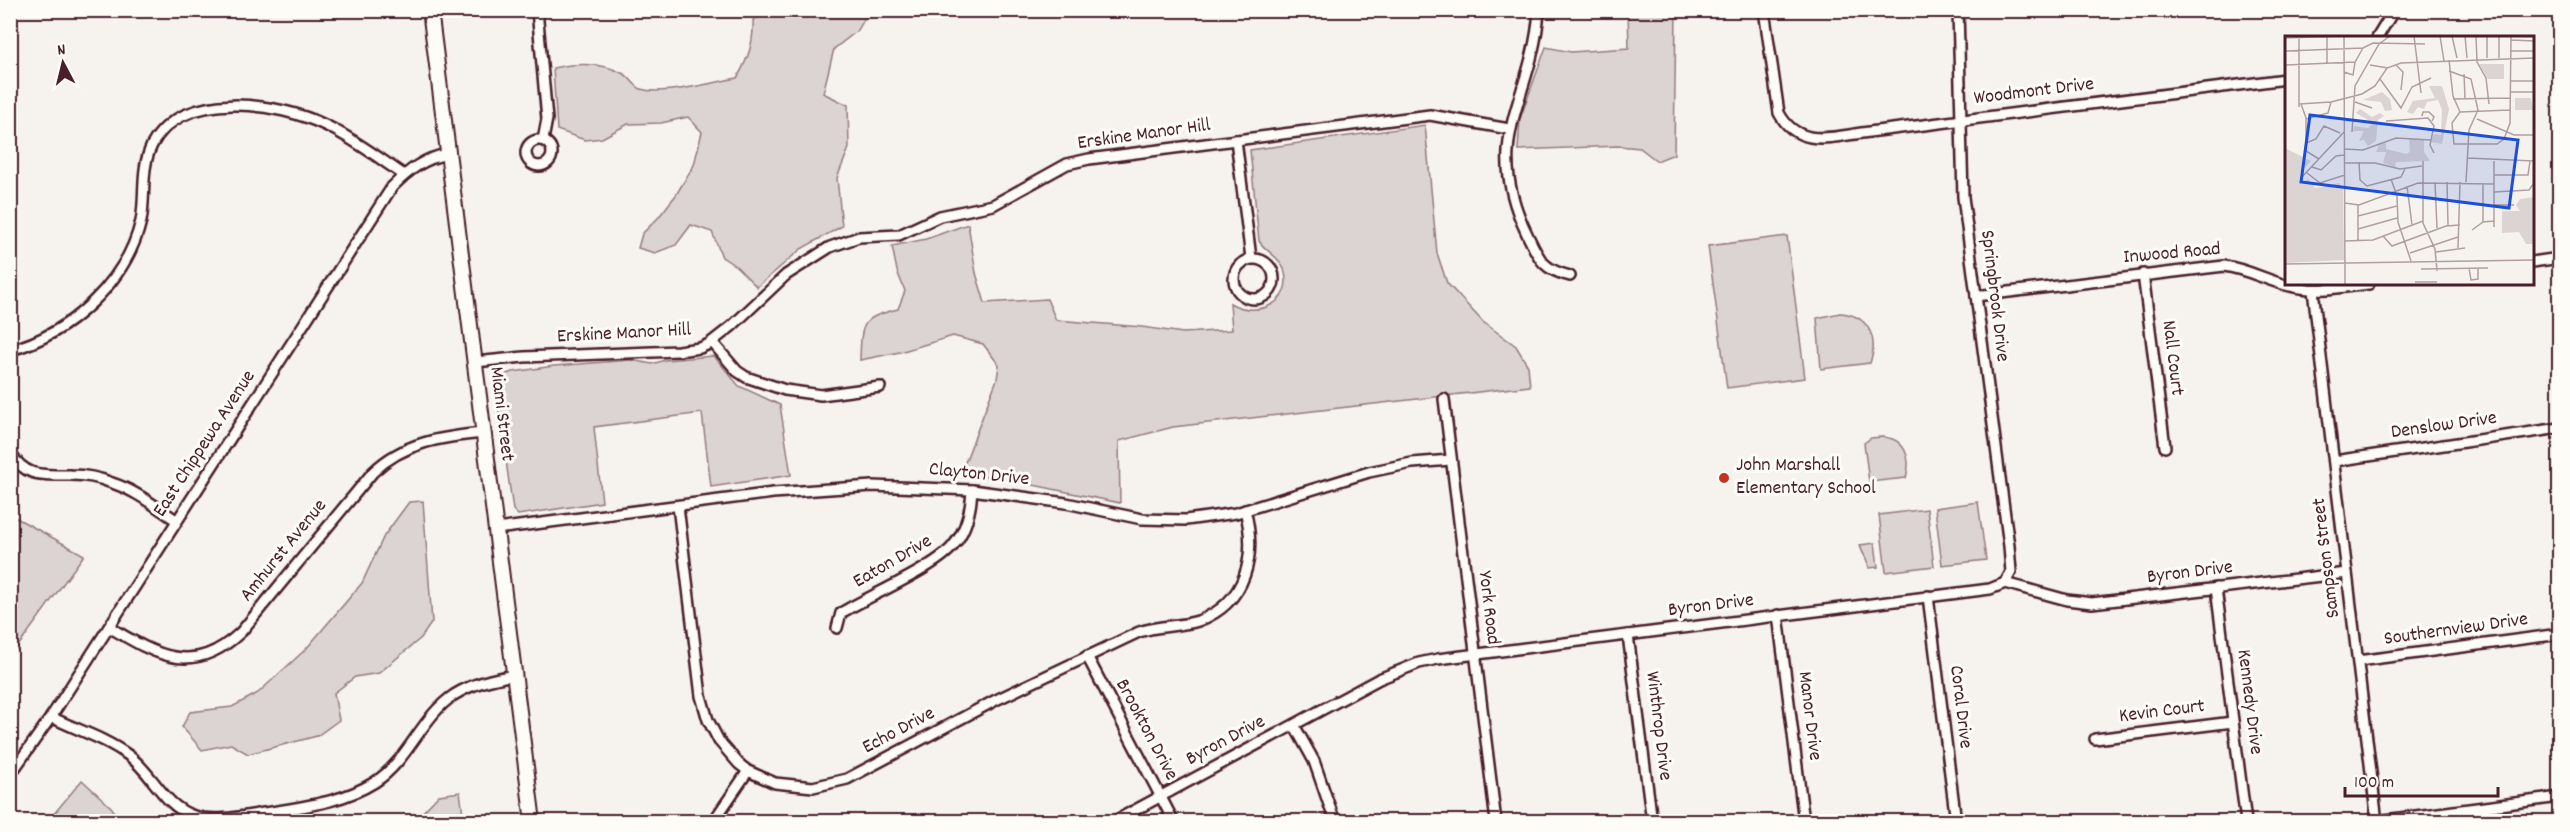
<svg xmlns="http://www.w3.org/2000/svg" width="2570" height="832" font-family="Dekko,sans-serif">
<style>
.green{fill:#dcd4d2;stroke:#937a7e;stroke-width:1.5}
.lines{fill:none;stroke-linecap:round;stroke-linejoin:round}
.street-casing{stroke:#4a1f2b;stroke-width:14}
.secondary-casing{stroke:#4a1f2b;stroke-width:18}
.street{stroke:#fdfcf7;stroke-width:9}
.secondary{stroke:#fdfcf7;stroke-width:14}
.poi-dot{fill:#c8321e;stroke:#fdfcf7;stroke-width:2}
.labels{text-anchor:middle;dominant-baseline:central;stroke-width:6;stroke-linejoin:round;paint-order:stroke}
.street-label{font-size:20px;fill:#4a1f2b;stroke:#fdfcf7}
.poi-label{font-size:20px;fill:#4a1f2b;stroke:#fdfcf7;text-anchor:start}
.inset-road{fill:none;stroke:#b19ea1;stroke-width:1.5}
.view{fill:#1d4ed8;fill-opacity:0.15;stroke:#1d4ed8;stroke-width:3}
.inset-edge{fill:none;stroke:#4a1f2b;stroke-width:3}
</style>
<rect width="100%" height="100%" fill="#f6f3ef"/>
<filter id="ink" filterUnits="userSpaceOnUse"><feTurbulence type="fractalNoise" baseFrequency=".0167" numOctaves="2"/><feDisplacementMap in="SourceGraphic" scale="12" xChannelSelector="R" yChannelSelector="G"/><feConvolveMatrix kernelMatrix="1 2 1 2 8 2 1 2 1" color-interpolation-filters="sRGB"/></filter>
<g filter="url(#ink)">
<g class="green">
<path d="M771,11H863L866,16L858,30L834,49L823,93L848,105L849,148L837,178L842,226L801,249L757,287L737,267L722,257L712,232L691,225L676,245L655,253L638,248L642,234L658,218L676,195L694,165L702,132L688,117L661,123L628,124L602,138L585,140L557,130L553,68C577,63 602,62 624,74C631,78 635,87 641,89C661,96 715,82 737,78C748,59 754,43 753,20Z"/>
<polygon points="1628,11 1676,11 1674,154 1657,161 1640,148 1618,146 1518,150 1520,119 1546,47 1571,52 1629,48"/>
<path d="M1425,125L1437,253L1447,283L1483,322L1516,346L1528,366L1530,386L1173,427L1119,441L1120,503L1009,480L961,473L997,379L999,365L983,344L953,336L900,352L860,360C861,323 861,318 898,309L905,291L897,271L892,246L926,239L968,224L976,273L985,303L1047,299L1056,320L1142,327L1183,333L1232,330L1230,303C1257,319 1295,303 1284,269C1279,256 1266,252 1259,241L1250,150Z"/>
<polygon points="1787,236 1805,378 1727,388 1708,246"/>
<path d="M1840,313C1868,315 1879,337 1870,363L1821,369L1817,318Z"/>
<polygon points="714,356 739,386 780,405 791,475 711,487 702,413 594,427 602,502 518,515 513,510 494,377 513,372 554,366 631,360 652,364 665,360"/>
<path d="M1882,437C1905,438 1912,458 1906,478L1869,482L1864,443L1871,438Z"/>
<polygon points="423,501 432,622 421,638 379,673 355,677 334,693 339,720 317,736 248,754 231,744 202,750 182,727 190,712 232,707 258,693 306,649 362,583 384,536 409,502"/>
<polygon points="1978,502 1986,560 1942,565 1935,508"/>
<polygon points="1927,509 1934,566 1886,572 1879,515"/>
<polygon points="11,515 84,555 11,656"/>
<path d="M1875,543L1878,567L1869,568C1868,559 1862,554 1860,545Z"/>
<polygon points="82,780 111,807 122,821 48,821"/>
<polygon points="460,792 464,821 407,821 419,816 439,795"/>
</g>
<g class="lines">
<defs>
<g id="street">
<polyline points="537,10 547,119 543,140"/>
<path d="M1539,10C1533,101 1480,137 1527,234C1539,259 1542,269 1570,276"/>
<path d="M1764,10L1779,113C1799,150 1834,136 1869,132L2286,79"/>
<polyline points="1958,10 1963,197 2009,546 2011,572 2005,583"/>
<polyline points="10,12 12,10"/>
<polyline points="2377,38 2394,10"/>
<circle cx="539" cy="153" r="13"/>
<polyline points="1236,140 1251,258"/>
<circle cx="1254" cy="279" r="20"/>
<polyline points="2532,262 2560,258"/>
<polyline points="2143,274 2165,447"/>
<polyline points="2313,290 2377,822"/>
<path d="M1976,296L2224,266C2248,269 2267,281 2290,286C2316,293 2342,287 2369,284"/>
<polyline points="712,342 737,371 746,377 785,390 821,395 880,387"/>
<path d="M10,350C69,335 127,281 141,221C146,196 140,169 152,145C182,88 279,102 327,126C354,139 379,158 404,175"/>
<polyline points="475,362 524,357 678,351 700,348 709,344 732,326 786,275 830,247 859,237 899,235 940,216 993,205 1067,164 1089,159 1430,115 1509,129"/>
<polyline points="1444,399 1496,822"/>
<path d="M10,453C28,480 44,474 71,475C85,475 100,478 112,483C135,490 156,507 176,520"/>
<polyline points="2334,461 2560,428"/>
<path d="M678,506L701,696L708,720L719,741L739,764L748,771L775,783L813,787L847,779L996,700L1139,632C1159,625 1179,627 1198,621C1247,603 1257,555 1245,510"/>
<polyline points="496,529 773,493 872,486 972,490 1066,503 1142,519 1186,520 1236,513 1369,472 1412,463 1451,460"/>
<polyline points="2216,588 2246,822"/>
<polyline points="1928,596 1956,822"/>
<polyline points="1778,615 1804,822"/>
<path d="M109,627C158,656 193,677 241,632L373,472C404,442 442,437 483,433"/>
<path d="M837,628L841,613C869,596 935,568 953,546C966,531 971,509 972,490"/>
<polyline points="1628,635 1652,822"/>
<polyline points="1087,656 1174,822"/>
<polyline points="2358,661 2560,634"/>
<path d="M51,717C77,730 105,738 128,755C153,773 163,806 194,816C218,823 247,815 271,812C307,806 343,802 375,782C409,760 421,717 454,695C473,683 493,679 514,675"/>
<polyline points="1294,725 1314,761 1335,822"/>
<polyline points="2095,739 2233,722"/>
<path d="M10,775L51,717L392,187C409,170 424,158 448,154"/>
<polyline points="2377,821 2560,797"/>
<polyline points="713,822 748,771"/>
<polyline points="1113,822 1379,679 1419,663 1438,659 1990,589 2005,583 2067,600 2092,603 2347,573"/>
</g>
<polyline id="secondary" points="430,10 533,822"/>
</defs>
<use href="#street" class="street-casing"/>
<use href="#secondary" class="secondary-casing"/>
<use href="#street" class="street"/>
<use href="#secondary" class="secondary"/>
</g>
</g>
<circle class="poi-dot" cx="1724" cy="478" r="6"/>
<g class="labels">
<g class="street-label">
<text transform="translate(2034 92) rotate(-7)">Woodmont Drive</text>
<text transform="translate(1144 135) rotate(-8)">Erskine Manor Hill</text>
<text transform="translate(2172 254) rotate(-5)">Inwood Road</text>
<text transform="translate(1994 296) rotate(83)">Springbrook Drive</text>
<text transform="translate(624 334) rotate(-3)">Erskine Manor Hill</text>
<text transform="translate(2172 358) rotate(83)">Nall Court</text>
<text transform="translate(501 414) rotate(83)">Miami Street</text>
<text transform="translate(2444 426) rotate(-8)">Denslow Drive</text>
<text transform="translate(205 444) rotate(-57)">East Chippewa Avenue</text>
<text transform="translate(979 475) rotate(6)">Clayton Drive</text>
<text transform="translate(284 551) rotate(-51)">Amhurst Avenue</text>
<text transform="translate(2327 558) rotate(-97)">Sampson Street</text>
<text transform="translate(893 562) rotate(-30)">Eaton Drive</text>
<text transform="translate(2190 573) rotate(-7)">Byron Drive</text>
<text transform="translate(1711 606) rotate(-7)">Byron Drive</text>
<text transform="translate(1488 608) rotate(83)">York Road</text>
<text transform="translate(2456 630) rotate(-8)">Southernview Drive</text>
<text transform="translate(2249 702) rotate(83)">Kennedy Drive</text>
<text transform="translate(1960 707) rotate(83)">Coral Drive</text>
<text transform="translate(2162 712) rotate(-7)">Kevin Court</text>
<text transform="translate(1809 716) rotate(83)">Manor Drive</text>
<text transform="translate(1658 726) rotate(83)">Winthrop Drive</text>
<text transform="translate(1146 730) rotate(62)">Brookton Drive</text>
<text transform="translate(899 731) rotate(-28)">Echo Drive</text>
<text transform="translate(1226 741) rotate(-28)">Byron Drive</text>
</g>
<g class="poi-label">
<text x="1736" y="466">John Marshall<tspan x="1736" dy="23">Elementary School</tspan></text>
</g>
</g>
<g transform="translate(2285 36)">
<rect width="249" height="249" fill="#f6f3ef"/>
<path d="M194,28H219V43H203ZM144,50H157L164,73L157,108L146,106L149,98L156,99L157,74L153,64L142,66L139,73L133,71L128,78L122,76L128,65L150,62ZM97,56L105,63L107,74L100,75L96,66L78,64ZM230,62H246L248,74H230ZM75,73L87,81L95,77L99,80L93,84L91,105L83,110L79,104L74,105L79,95H68L69,90L83,92L88,87L71,77ZM124,103H139V116L145,125L111,126L110,131L98,127L101,116H91L94,108L101,107V113L121,118L125,116ZM0,112L26,125L15,137L16,148L23,143L30,152L54,147L58,152L59,224L0,227ZM249,161V208H241L234,196L217,197V175H235L231,169L235,163Z" fill="#dcd4d2"/>
<path class="inset-road" d="M14,0V71M42,0V27M59,0L60,249M129,0L136,57M155,0L159,25M167,0L172,22M180,0L182,22M191,0L192,26L201,42L204,68M202,0V22M214,0V22M0,2L56,0M226,4L249,5M0,15L78,12L88,7L140,8M225,15H249M164,24L168,60L175,76M0,29L70,26L78,12M85,29L103,32M111,29L118,36L116,54M164,35L186,43L193,74L184,94L181,146M59,36L68,39L70,26M179,38L180,63M95,43L116,72L127,51L146,42M225,45H249M225,56H249M168,63L225,62M70,66L87,72M14,68L46,66L77,58L90,50L102,32L116,27L249,22M16,68L21,82V115L34,123M175,76L167,87L169,108H212L219,103L225,87L226,0M175,76L225,74M137,80L138,76H144L149,81L147,85M21,83L43,77L46,66M192,83L229,99H249M101,85L143,82L149,90L145,109L149,117M67,96L70,50L94,8L105,0M21,107L31,103L39,90L55,97M59,113L78,114L111,102L146,104M182,122L249,125M138,125V187L150,213L152,235M74,126L75,144L82,150L116,141L120,133M59,127H90L115,133L137,130M27,131L36,134L51,120L59,119M22,137L35,147L60,139M209,139H243L245,125M16,142L59,96M106,143L112,160L113,186L126,225M150,146L152,192M162,146L163,189M198,148V186M122,150L127,189M209,156L244,154L249,147M60,167L74,169L133,147L209,148M209,169H229M73,180L112,170M209,191V125M73,193L112,182M187,194L198,186L209,185M98,200L107,210L161,190L175,189M60,205L88,204L138,185M73,205V169M173,212L175,146M151,216L180,212M125,217L173,201M0,228L249,224M184,232L186,244L193,243V232M136,233L203,232M130,246H152"/>
<path class="view" d="M25,79L233,104L224,172L16,146Z"/>
<rect width="249" height="249" class="inset-edge"/>
</g>
<rect width="2570" height="832" fill="none" stroke="#fdfcf7" stroke-width="36"/>
<rect x="18" y="18" width="2534" height="796" fill="none" stroke="#4a1f2b" stroke-width="2" filter="url(#ink)"/>
<g transform="translate(63 63) rotate(353)" stroke="#fdfcf7" stroke-width="4.5" paint-order="stroke">
<path d="M0-4.5L10 22L0 15L-10 22Z" fill="#4a1f2b"/>
<text y="-9" font-size="16" font-weight="bold" text-anchor="middle" fill="#4a1f2b">N</text>
</g>
<path d="M2345 787v9h153v-9" fill="none" stroke="#4a1f2b" stroke-width="3"/>
<text x="2354" y="787" font-size="18" fill="#4a1f2b" stroke="#fdfcf7" stroke-width="4.5" paint-order="stroke">100 m</text>
</svg>
